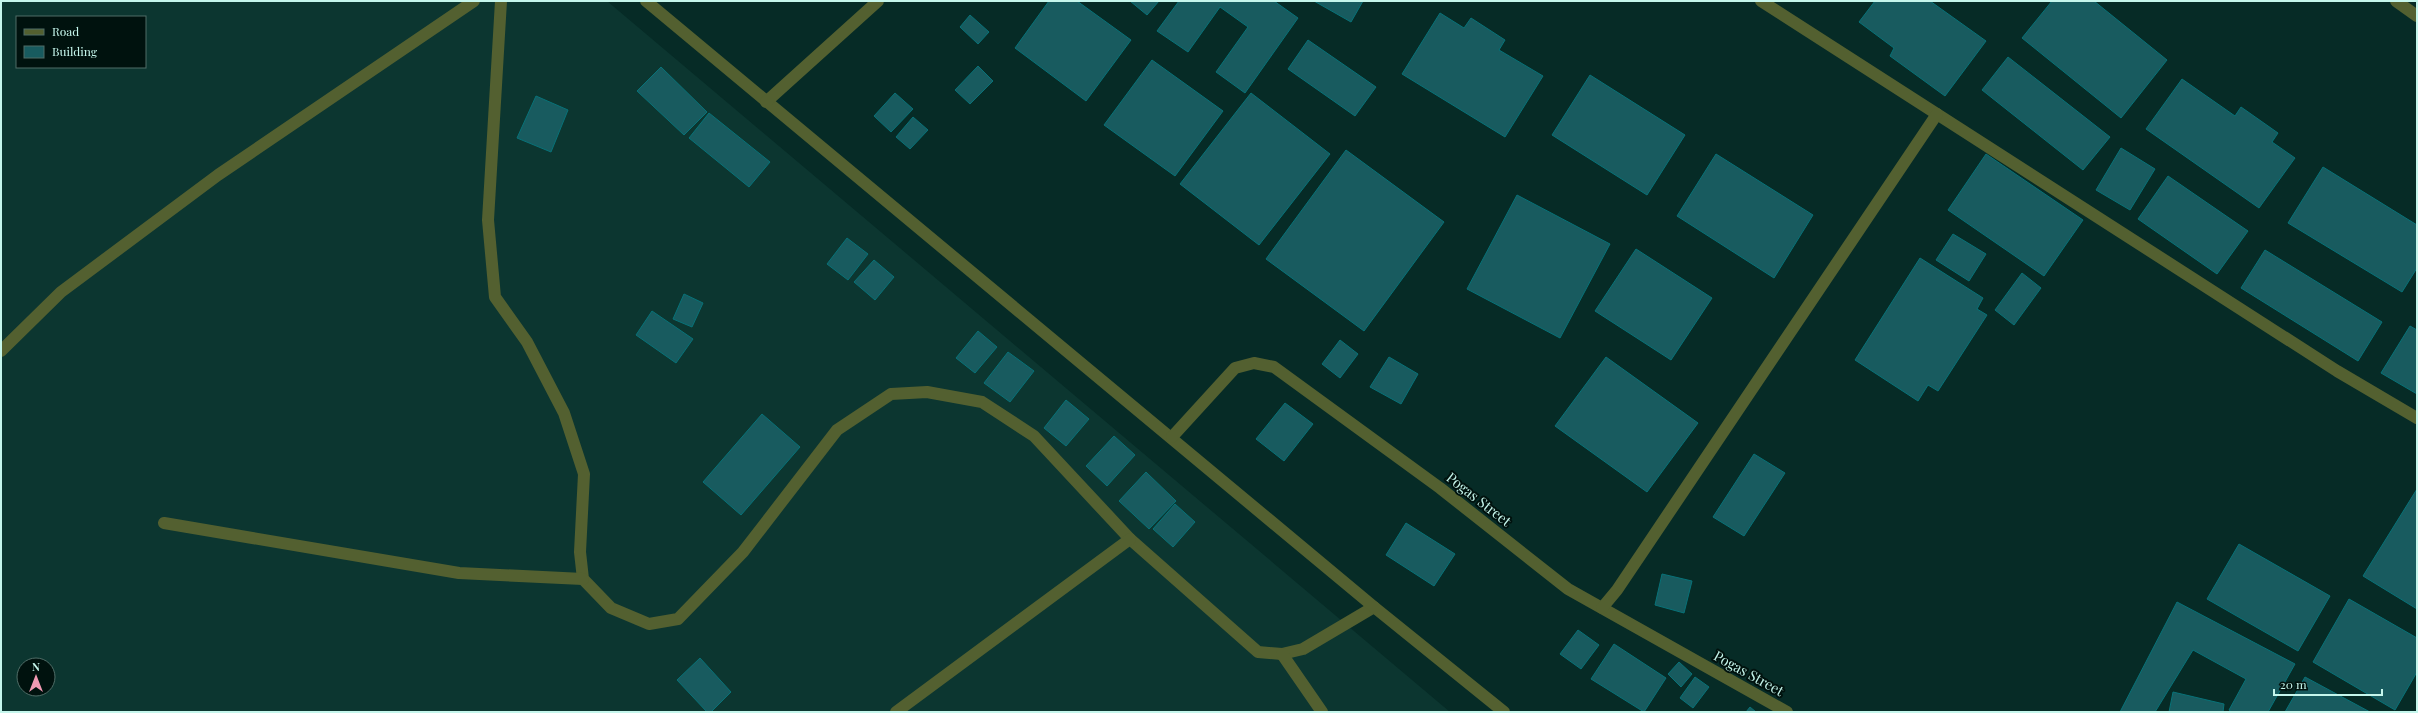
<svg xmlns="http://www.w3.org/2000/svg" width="2418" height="713" font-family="'Playfair Display',serif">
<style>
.built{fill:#0c3630;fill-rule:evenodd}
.building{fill:#185b5f;stroke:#077278}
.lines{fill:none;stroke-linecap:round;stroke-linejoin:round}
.minor{stroke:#536030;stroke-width:12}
.labels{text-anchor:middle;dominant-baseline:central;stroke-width:4;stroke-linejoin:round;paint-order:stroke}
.street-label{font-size:14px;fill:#c5f6ec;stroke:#00120e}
</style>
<rect width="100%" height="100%" fill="#062b26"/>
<path class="built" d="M1,1H607L1450,712H1ZM17,17H145V67H17ZM24,665H48V689H24Z"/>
<g class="building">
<polygon points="1049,1 1077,1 1131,40 1086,101 1015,48"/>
<polygon points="1130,1 1159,1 1147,15"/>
<polygon points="1179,1 1274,1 1298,18 1245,93 1216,72 1248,27 1220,7 1188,52 1157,31"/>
<polygon points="1314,1 1363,1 1351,22"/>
<polygon points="1875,1 1930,1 1986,41 1945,96 1890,56 1894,48 1859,22"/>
<polygon points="2052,1 2094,1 2167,60 2121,118 2022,38"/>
<polygon points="1440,13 1464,28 1471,18 1505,40 1499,50 1543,76 1505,137 1402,74"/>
<polygon points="970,15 989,32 978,44 960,27"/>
<polygon points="1308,40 1376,87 1355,116 1288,69"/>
<polygon points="2008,57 2110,137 2083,170 1982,90"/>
<polygon points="1152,60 1223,111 1175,176 1104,125"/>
<polygon points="978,66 993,81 970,104 955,90"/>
<polygon points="661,67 707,112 684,135 637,91"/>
<polygon points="1590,75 1685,135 1647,195 1552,135"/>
<polygon points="2182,79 2235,116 2241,107 2278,133 2272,142 2295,158 2259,208 2146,129"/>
<polygon points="895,93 913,109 891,132 874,116"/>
<polygon points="1251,93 1330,154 1259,245 1180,184"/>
<polygon points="536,96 568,110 551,152 517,138"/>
<polygon points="709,113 770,162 749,187 689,138"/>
<polygon points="913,117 928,130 910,149 896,137"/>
<polygon points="2121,148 2155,169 2130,210 2096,190"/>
<polygon points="1346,150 1444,222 1364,331 1266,259"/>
<polygon points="1716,154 1813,215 1774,278 1677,216"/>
<polygon points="1986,154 2083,220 2044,276 1948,210"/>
<polygon points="2323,167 2417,225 2417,268 2402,292 2288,223"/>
<polygon points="2168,176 2248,231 2217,274 2138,219"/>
<polygon points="1517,195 1610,244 1560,338 1467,289"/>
<polygon points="1953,234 1986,254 1969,281 1936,260"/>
<polygon points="847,238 868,254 848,280 827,264"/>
<polygon points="1636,249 1712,298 1671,360 1595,311"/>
<polygon points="2265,250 2382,322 2358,361 2241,288"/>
<polygon points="1920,258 1983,298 1977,309 1987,315 1938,391 1928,385 1918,401 1855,360"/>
<polygon points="874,260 894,277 875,300 854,282"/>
<polygon points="2022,273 2041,288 2014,325 1995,310"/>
<polygon points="684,294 703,303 692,327 673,319"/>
<polygon points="652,311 693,339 676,363 636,335"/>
<polygon points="2410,326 2417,330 2417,394 2381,373"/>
<polygon points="978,331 997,347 975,373 956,358"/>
<polygon points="1340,340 1358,354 1340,378 1322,364"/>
<polygon points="1008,352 1034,371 1010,402 984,383"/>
<polygon points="1389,357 1418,374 1401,404 1370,387"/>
<polygon points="1606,357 1698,423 1647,492 1555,426"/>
<polygon points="1066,400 1089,419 1066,446 1044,428"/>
<polygon points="1285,403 1313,424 1284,461 1256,439"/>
<polygon points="762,414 800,447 741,515 703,482"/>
<polygon points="1114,436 1135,455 1107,486 1086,466"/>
<polygon points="1754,454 1785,473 1744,536 1713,517"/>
<polygon points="1146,472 1176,501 1149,529 1119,501"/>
<polygon points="2417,489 2417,609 2363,576"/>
<polygon points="1175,504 1195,522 1173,547 1153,529"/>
<polygon points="1406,523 1455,554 1434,586 1386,555"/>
<polygon points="2239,544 2330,596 2298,651 2207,599"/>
<polygon points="1662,574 1692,581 1684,613 1655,605"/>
<polygon points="2349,599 2417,638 2417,672 2395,710 2313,662"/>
<polygon points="2177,602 2295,664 2268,712 2232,712 2229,710 2246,679 2193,650 2155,712 2120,712"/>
<polygon points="1578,630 1599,645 1581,669 1560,654"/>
<polygon points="1614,644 1666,678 1644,712 1591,679"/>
<polygon points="700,658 731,692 711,712 707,712 677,680"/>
<polygon points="1679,662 1692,674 1681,687 1668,674"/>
<polygon points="1695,677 1709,687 1693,708 1680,698"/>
<polygon points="2305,677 2370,712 2285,712"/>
<polygon points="2173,692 2224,704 2223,712 2169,712"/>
<polygon points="1750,707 1756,712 1746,712"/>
</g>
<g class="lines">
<g class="minor">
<polyline points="501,1 488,220 495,297 527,342 564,413 584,474 580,552 583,579 611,608 649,624 678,619 743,552 837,430 891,394 927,392 982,402 1034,436 1130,539 1258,652 1282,654 1303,649 1374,607"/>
<polyline points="646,1 1374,607 1504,712"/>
<polyline points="1761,1 2337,371 2417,418"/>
<polyline points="2396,1 2417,16"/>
<polyline points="766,102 878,1"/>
<polyline points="1,351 61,292 218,175 474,1"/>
<polyline points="1172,437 1235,368 1254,363 1274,367 1440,488 1568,589 1787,712"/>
<polyline points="164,523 459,573 583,579"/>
<polyline points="1602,608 1617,590 1937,114"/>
<polyline points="1282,654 1322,712"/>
<polyline points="896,712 1130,539"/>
</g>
</g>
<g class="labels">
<g class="street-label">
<text transform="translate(1479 499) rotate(38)">Pogas Street</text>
<text transform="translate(1749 673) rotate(29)">Pogas Street</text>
</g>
</g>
<rect width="2418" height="713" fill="none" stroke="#c5f6ec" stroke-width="4"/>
<rect x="16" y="16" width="130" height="52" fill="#00120e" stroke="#4f6d67"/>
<rect x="24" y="29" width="20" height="6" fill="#536030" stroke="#4f6d67"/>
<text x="52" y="36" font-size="12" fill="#c5f6ec">Road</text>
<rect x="24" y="46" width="20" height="12" fill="#185b5f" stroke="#4f6d67"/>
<text x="52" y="56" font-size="12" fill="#c5f6ec">Building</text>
<g transform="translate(36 677)"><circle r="19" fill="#00120e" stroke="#4f6d67"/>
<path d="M0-3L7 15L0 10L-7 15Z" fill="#f19ab3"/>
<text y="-6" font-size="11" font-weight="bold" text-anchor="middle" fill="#c5f6ec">N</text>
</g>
<path d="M2274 689v6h108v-6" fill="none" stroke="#c5f6ec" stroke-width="2"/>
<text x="2280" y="689" font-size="12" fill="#c5f6ec" stroke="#00120e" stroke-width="3" paint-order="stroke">20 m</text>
</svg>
